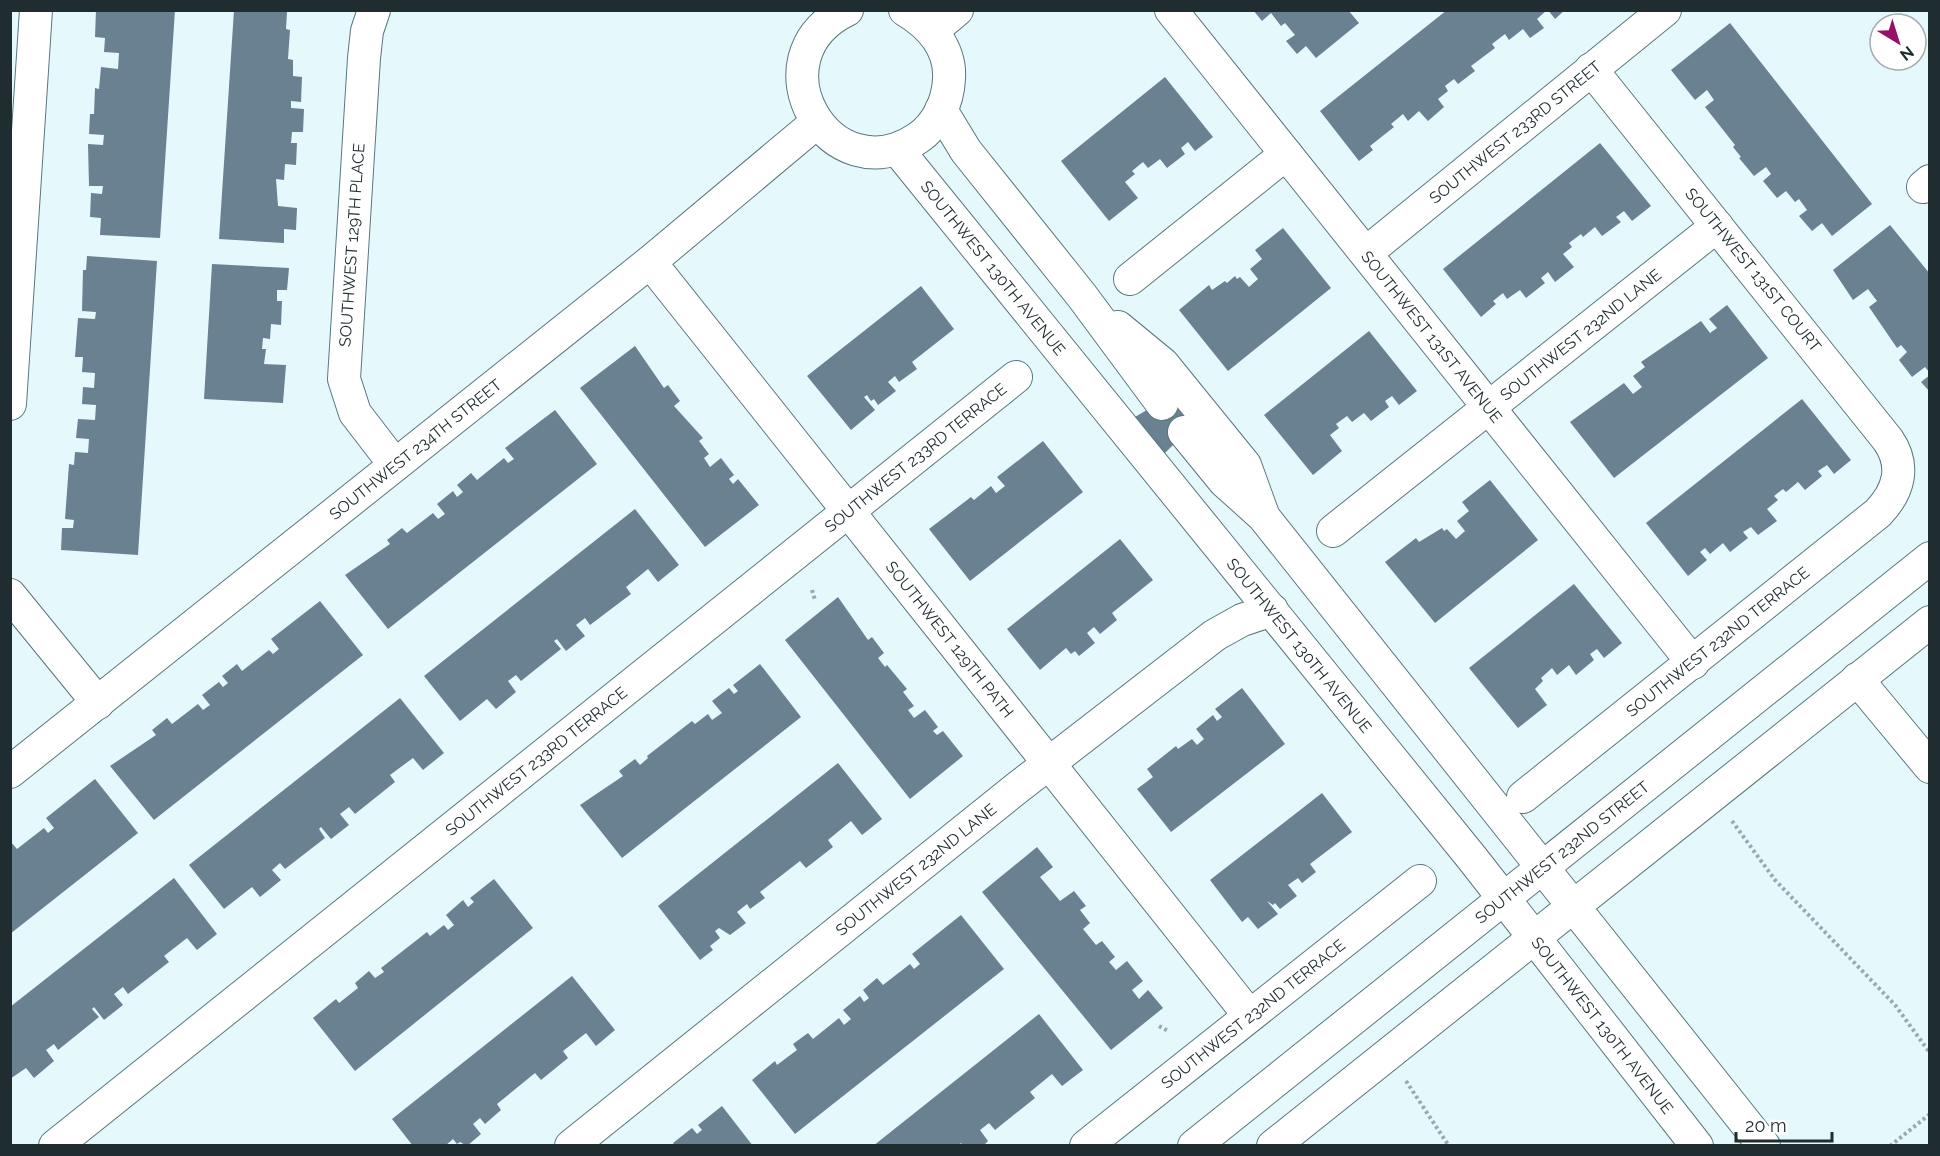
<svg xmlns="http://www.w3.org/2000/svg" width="1940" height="1156" font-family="Raleway,sans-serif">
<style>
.building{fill:#698190}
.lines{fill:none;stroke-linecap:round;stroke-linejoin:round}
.minor-casing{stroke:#59777d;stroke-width:34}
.path{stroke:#99aaae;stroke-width:4;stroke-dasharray:3 3;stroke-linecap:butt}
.minor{stroke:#fff;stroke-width:32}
.labels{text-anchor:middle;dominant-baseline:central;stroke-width:4.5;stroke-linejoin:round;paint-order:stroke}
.street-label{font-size:16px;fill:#202d30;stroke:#fff}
</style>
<rect width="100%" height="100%" fill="#e5f9fd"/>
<g class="building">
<polygon points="96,10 175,10 160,238 100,235 101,218 90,217 91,193 102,194 103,186 89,186 88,144 103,145 104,135 89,134 90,114 94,114 95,88 99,89 101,67 118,69 119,53 104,52 105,38 95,37"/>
<polygon points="234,10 287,12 286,29 290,30 288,59 293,60 293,76 302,77 301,102 291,101 291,108 304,109 303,132 292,132 291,143 297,143 296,165 285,164 284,180 276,179 278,206 297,208 296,230 284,229 284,243 219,239"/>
<polygon points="1253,10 1348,10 1359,23 1316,58 1306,46 1297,54 1286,41 1295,35 1285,23 1281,26 1271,13 1262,21"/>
<polygon points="1447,10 1547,10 1537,19 1544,28 1530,38 1523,29 1509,40 1505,34 1492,44 1495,48 1471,66 1475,71 1458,84 1454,79 1445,86 1448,91 1438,99 1444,107 1428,121 1419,111 1408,121 1403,114 1391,124 1394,127 1370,146 1373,150 1359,161 1320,111"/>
<polygon points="1548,10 1565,10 1555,19"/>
<polygon points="1730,23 1872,204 1832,236 1822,223 1812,231 1799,216 1807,210 1799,199 1795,202 1786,191 1777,198 1763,181 1771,174 1766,167 1754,176 1739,158 1741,157 1733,147 1735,145 1705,107 1714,100 1707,90 1695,100 1671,70"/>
<polygon points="1165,77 1213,137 1195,151 1188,142 1181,148 1185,154 1167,168 1160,159 1148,168 1143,162 1132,171 1135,174 1125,182 1138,198 1109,221 1061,161"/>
<polygon points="1600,143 1651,206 1632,221 1624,211 1616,217 1621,222 1602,236 1595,227 1583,237 1581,234 1569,243 1572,247 1563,254 1574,267 1555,282 1548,272 1541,278 1545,283 1526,298 1520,290 1507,299 1503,293 1493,301 1496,304 1481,317 1443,269"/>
<polygon points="1890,225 1930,274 1930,373 1925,367 1912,377 1899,360 1907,352 1901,345 1897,348 1869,307 1877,301 1868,289 1853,300 1833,270"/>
<polygon points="1283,228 1331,288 1228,371 1179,310 1209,285 1212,290 1225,281 1227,283 1235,276 1237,279 1240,277 1249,287 1258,279 1250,269 1262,259 1255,250"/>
<polygon points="87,256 157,261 138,555 61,550 62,528 73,528 74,520 65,519 69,464 74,465 75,452 88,453 89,439 76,438 78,419 95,420 96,405 82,404 83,387 94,388 95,373 82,372 83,357 75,357 78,318 95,319 96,312 82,311 83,270 86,270"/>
<polygon points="212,264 289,268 287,290 277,290 277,301 282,301 281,325 271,324 270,339 263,338 262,349 266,349 264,364 286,365 283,403 204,399"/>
<polygon points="921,286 954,329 912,362 917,369 899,382 895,376 888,382 896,391 878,405 874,399 871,401 867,395 864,397 875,410 851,430 807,376"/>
<polygon points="1727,305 1768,358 1614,478 1570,422 1624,383 1633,394 1642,387 1633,376 1645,367 1641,362 1701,321 1710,333 1717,328 1709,319"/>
<polygon points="1369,331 1417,391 1399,405 1392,396 1385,401 1389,407 1371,421 1364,413 1352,422 1347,416 1336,424 1339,428 1330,435 1342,451 1313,475 1264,415"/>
<polygon points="635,346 664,388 668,385 680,401 674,406 703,438 699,441 709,454 704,458 710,467 721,458 734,475 729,479 733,484 738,479 759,505 705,547 580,388"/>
<polygon points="1930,375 1930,392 1921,382"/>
<polygon points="1174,394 1196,422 1164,454 1135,417"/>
<polygon points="1802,399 1851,460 1834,474 1827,465 1818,471 1822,476 1805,490 1798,482 1786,492 1783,489 1774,496 1778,500 1767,509 1777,521 1758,535 1751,527 1743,532 1748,538 1730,552 1723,543 1710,554 1705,548 1700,552 1707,560 1688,576 1646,523"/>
<polygon points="555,410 597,464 388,629 345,575 390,544 387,540 402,528 407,533 433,513 438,519 445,514 437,504 453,491 457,497 463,492 457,485 471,473 477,480 504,458 508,463 514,459 505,448"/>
<polygon points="1043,441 1083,492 970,581 929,529 971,497 974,500 991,486 996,493 1005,486 997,477"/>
<polygon points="1490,480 1538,540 1435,623 1385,562 1416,538 1419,542 1442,528 1444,531 1447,529 1456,539 1465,531 1457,521 1469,511 1462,502"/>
<polygon points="635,509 679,565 658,582 648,569 626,587 631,594 590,625 585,618 576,625 585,636 566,651 557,639 554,641 561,649 521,681 516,675 508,681 516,692 496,709 487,699 460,721 424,676"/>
<polygon points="1120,539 1153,580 1112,613 1117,620 1100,634 1094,627 1087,633 1095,643 1079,656 1075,651 1071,654 1066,648 1040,670 1007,629"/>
<polygon points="1574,584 1622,643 1604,658 1597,649 1590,654 1594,660 1576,675 1569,665 1557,675 1552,668 1541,678 1543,681 1535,689 1547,705 1518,728 1469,668"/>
<polygon points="838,597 868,640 872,637 884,653 878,658 885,667 887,665 907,689 903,692 914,706 908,710 914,718 925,710 938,727 933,731 937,735 943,731 963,756 910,799 785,640"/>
<polygon points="320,601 363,655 154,820 110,766 156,735 152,730 167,718 172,724 198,704 203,710 210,705 202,695 219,682 223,687 228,683 222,676 237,664 242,671 269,650 273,654 279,649 271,639"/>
<polygon points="760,664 801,717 622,858 580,805 623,776 619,771 635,759 640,765 648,758 647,756 692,721 695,724 708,714 712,720 722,713 712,701 729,688 734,694 738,691 733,685"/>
<polygon points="1242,688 1285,744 1171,832 1137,789 1153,777 1147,769 1176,746 1178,749 1192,739 1197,745 1204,739 1196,729 1213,715 1217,721 1222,717 1215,709"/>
<polygon points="400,698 444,753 423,770 413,758 390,775 395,782 355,814 349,807 340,814 349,825 331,839 321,827 319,829 325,838 285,869 280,863 272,870 281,880 260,897 252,887 224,909 189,865"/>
<polygon points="838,763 882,819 862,835 851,821 828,840 833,847 806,868 800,861 760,892 765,898 750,909 747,904 737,912 746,923 730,935 719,928 715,931 720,938 710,946 713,950 700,960 658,906"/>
<polygon points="95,779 138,833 10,934 10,841 17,849 44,828 48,833 54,828 46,818"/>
<polygon points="1322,793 1352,832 1310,864 1316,872 1302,883 1298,878 1288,885 1297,896 1280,909 1275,903 1273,905 1267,901 1278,914 1258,929 1248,917 1242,922 1210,880"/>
<polygon points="1037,847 1053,867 1040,877 1060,901 1074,891 1086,906 1080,910 1090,923 1083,929 1096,945 1102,941 1115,957 1109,962 1116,970 1127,961 1143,981 1132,990 1139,999 1148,990 1163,1008 1111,1050 982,892"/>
<polygon points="174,878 217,934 197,950 187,938 164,956 169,962 128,994 123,987 114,994 123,1005 104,1020 94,1007 92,1009 99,1017 58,1050 54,1044 46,1050 54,1061 34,1078 26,1068 10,1079 10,1007"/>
<polygon points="494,879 533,928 355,1071 313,1018 336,999 339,1003 358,988 355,983 369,971 375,978 384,972 381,968 427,932 430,936 444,925 448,930 454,925 446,915 463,900 468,907 474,902 470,898"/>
<polygon points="961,915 1004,969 795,1134 752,1080 775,1061 777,1065 797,1050 793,1044 808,1033 813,1039 839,1018 844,1025 851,1019 843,1010 860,996 864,1002 869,998 863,990 877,978 883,985 910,964 914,969 920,964 912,954"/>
<polygon points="572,976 615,1030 596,1046 586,1033 563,1051 568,1058 541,1080 535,1073 497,1104 501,1110 485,1124 480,1118 473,1124 481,1134 467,1146 460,1142 457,1144 453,1139 445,1146 413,1146 392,1119"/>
<polygon points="1039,1014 1083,1070 1062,1086 1052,1074 1030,1092 1035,1098 995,1130 989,1123 980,1130 988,1141 983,1146 963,1146 961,1143 958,1146 873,1146"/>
<polygon points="722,1106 753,1146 675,1146 673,1143 692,1128 697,1134 702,1130 698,1125"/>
</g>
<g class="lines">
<defs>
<g id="minor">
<polyline points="374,10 367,31 364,58 344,379 355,413 395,465"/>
<path d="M847,10C749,58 830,197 918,138C937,125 948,102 949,79C951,48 930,25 905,10"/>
<path id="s1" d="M1171,10L1693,663"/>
<polyline points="932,31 957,10"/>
<polyline points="941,110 966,151 1082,296 1162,404"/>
<path id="s2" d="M897,149L1472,858L1697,1146"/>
<polyline points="1923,187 1930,181"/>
<path id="s3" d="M1366,253L1665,10"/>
<path id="s4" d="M650,262L1249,1015"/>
<polyline points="1130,279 1286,154"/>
<polyline points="1118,327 1163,364 1245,465 1262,512"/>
<polyline points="10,404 36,10"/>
<polyline points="1184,432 1224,481 1263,516 1764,1146"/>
<path id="s5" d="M1333,531L1717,226"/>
<polyline points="10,595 98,703"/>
<polyline points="1857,679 1930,767"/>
<path id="s6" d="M10,772L650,262L816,123"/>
<path id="s7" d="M1523,797L1878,513C1899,491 1906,466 1888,440L1591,69"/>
<path id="s8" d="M55,1146L1016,377"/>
<path id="s9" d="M571,1146L1017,788L1215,635L1242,620L1272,610"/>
<path id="s10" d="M1086,1146L1420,881"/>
<path id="s11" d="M1194,1146L1930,558"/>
<polyline points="1273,1146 1930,622"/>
</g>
</defs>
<use href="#minor" class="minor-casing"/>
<g class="path">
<polyline points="812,590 815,600"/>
<polyline points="1732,821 1775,880 1895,1005 1930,1053"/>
<polyline points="1159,1026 1168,1031"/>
<polyline points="1406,1081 1449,1146"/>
<polyline points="1890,1146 1930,1114"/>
</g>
<use href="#minor" class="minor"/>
</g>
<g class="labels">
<g class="street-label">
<text stroke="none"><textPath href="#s3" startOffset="192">SOUTHWEST 233RD STREET</textPath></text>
<text transform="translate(352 245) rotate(-86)">SOUTHWEST 129TH PLACE</text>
<text stroke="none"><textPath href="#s2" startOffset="153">SOUTHWEST 130TH AVENUE</textPath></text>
<text transform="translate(1753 270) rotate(51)">SOUTHWEST 131ST COURT</text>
<text stroke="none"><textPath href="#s5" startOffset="316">SOUTHWEST 232ND LANE</textPath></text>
<text stroke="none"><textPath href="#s1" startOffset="418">SOUTHWEST 131ST AVENUE</textPath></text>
<text stroke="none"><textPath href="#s6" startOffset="518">SOUTHWEST 234TH STREET</textPath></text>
<text stroke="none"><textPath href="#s8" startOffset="1102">SOUTHWEST 233RD TERRACE</textPath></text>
<text stroke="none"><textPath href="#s4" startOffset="482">SOUTHWEST 129TH PATH</textPath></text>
<text stroke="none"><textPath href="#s7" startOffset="249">SOUTHWEST 232ND TERRACE</textPath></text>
<text stroke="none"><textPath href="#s2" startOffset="639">SOUTHWEST 130TH AVENUE</textPath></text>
<text stroke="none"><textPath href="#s8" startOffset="616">SOUTHWEST 233RD TERRACE</textPath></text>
<text stroke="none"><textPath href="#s11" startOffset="471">SOUTHWEST 232ND STREET</textPath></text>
<text stroke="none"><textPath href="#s9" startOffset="442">SOUTHWEST 232ND LANE</textPath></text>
<text stroke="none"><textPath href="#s10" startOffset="213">SOUTHWEST 232ND TERRACE</textPath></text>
<text stroke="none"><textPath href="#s2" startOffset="1125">SOUTHWEST 130TH AVENUE</textPath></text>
</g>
</g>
<rect width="1940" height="1156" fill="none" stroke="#202d30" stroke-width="24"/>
<g transform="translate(1898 42) rotate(142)"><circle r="28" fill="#ffffff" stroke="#a6abac" stroke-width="1.5"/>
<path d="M0-4.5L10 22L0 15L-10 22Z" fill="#961169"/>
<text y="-9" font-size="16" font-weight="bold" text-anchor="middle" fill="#202d30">N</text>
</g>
<path d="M1736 1132v9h96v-9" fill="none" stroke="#202d30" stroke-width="3"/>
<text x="1745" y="1132" font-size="18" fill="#202d30" stroke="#ffffff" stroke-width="4.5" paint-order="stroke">20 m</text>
</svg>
